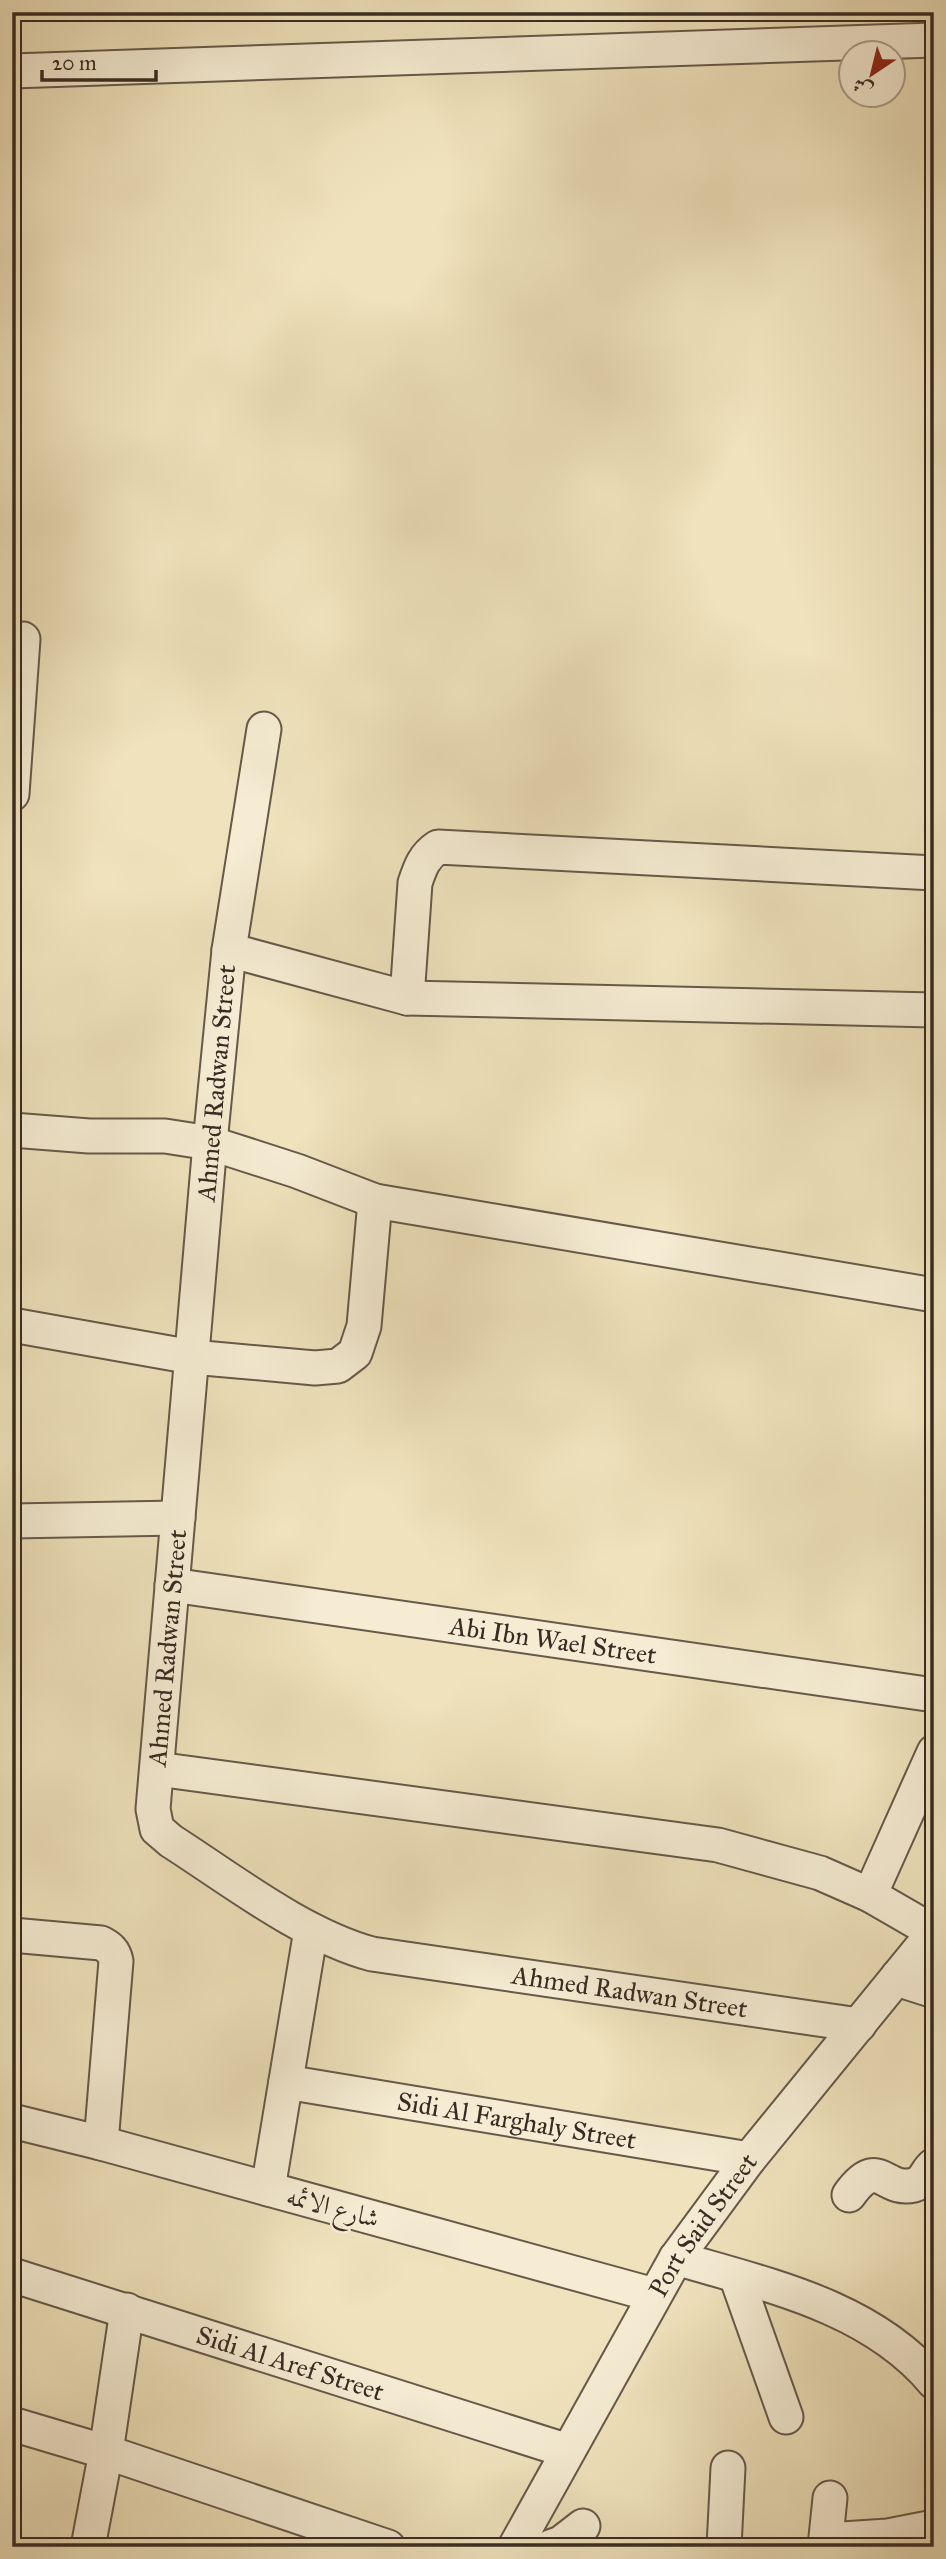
<svg xmlns="http://www.w3.org/2000/svg" width="946" height="2559" font-family="'IM FELL Great Primer',Amiri,serif">
<style>
.lines{fill:none;stroke-linecap:round;stroke-linejoin:round}
.street-casing{stroke:#66594a;stroke-width:37}
.street{stroke:#f5ecd3;stroke-width:33}
.labels{text-anchor:middle;dominant-baseline:central;stroke-width:5;stroke-linejoin:round;paint-order:stroke}
.street-label{font-size:26px;fill:#392b24;stroke:#f5ecd3}
</style>
<rect width="100%" height="100%" fill="#efe2bc"/>
<filter id="stains"><feTurbulence type="fractalNoise" baseFrequency=".00286" numOctaves="4"/><feColorMatrix values="0 0 0 0 .2 0 0 0 0 .09 0 0 0 0 .02 0 0 0 .5 -.17"/></filter>
<radialGradient id="worn" r=".72"><stop offset=".6" stop-color="#630" stop-opacity="0"/><stop offset="1" stop-color="#630" stop-opacity=".3"/></radialGradient>
<g class="lines">
<defs>
<g id="street">
<polyline points="12,71 934,40"/>
<path id="s1" d="M264,729L229,950L210,1143L153,1809L157,1829L171,1841C232,1880 302,1935 372,1954L859,2025"/>
<polyline points="12,794 23,639"/>
<polyline points="229,950 407,998 934,1010"/>
<path d="M407,998L415,883C420,868 424,856 438,847L934,873"/>
<polyline points="12,1130 89,1136 165,1136 210,1143 297,1171 375,1201 934,1295"/>
<polyline points="12,1325 192,1357 315,1368 338,1366 355,1353 364,1326 375,1201"/>
<polyline points="12,1521 178,1518"/>
<path id="s2" d="M172,1585L934,1695"/>
<polyline points="157,1769 718,1845 820,1873 870,1895 934,1932"/>
<polyline points="870,1895 934,1752"/>
<path d="M12,1935L101,1943C109,1947 114,1951 116,1961L101,2143"/>
<polyline points="898,1976 909,1983 934,1991"/>
<path id="s3" d="M286,2082L749,2159"/>
<polyline points="12,2121 101,2143 654,2295"/>
<polyline points="268,2189 311,1930"/>
<path d="M849,2195C879,2153 883,2193 914,2185C925,2182 926,2171 934,2165"/>
<path d="M676,2258C767,2285 870,2306 934,2382"/>
<path id="s4" d="M12,2275L568,2451"/>
<polyline points="736,2276 786,2417"/>
<polyline points="12,2424 106,2452 388,2547"/>
<polyline points="826,2540 888,2536 934,2527"/>
<polyline points="88,2547 106,2452 127,2310"/>
<path id="s5" d="M515,2547L676,2258L749,2159L934,1932"/>
<polyline points="550,2547 561,2543 583,2526"/>
<polyline points="724,2547 728,2468"/>
<polyline points="825,2547 830,2498"/>
</g>
</defs>
<use href="#street" class="street-casing"/>
<use href="#street" class="street"/>
</g>
<g class="labels">
<g class="street-label">
<text transform="translate(216 1083) rotate(-85)">Ahmed Radwan Street</text>
<text stroke="none"><textPath href="#s2" startOffset="385">Abi Ibn Wael Street</textPath></text>
<text transform="translate(167 1648) rotate(-85)">Ahmed Radwan Street</text>
<text stroke="none"><textPath href="#s1" startOffset="1617">Ahmed Radwan Street</textPath></text>
<text stroke="none"><textPath href="#s3" startOffset="234">Sidi Al Farghaly Street</textPath></text>
<text transform="translate(333 2207) rotate(15)">شارع الائمه</text>
<text stroke="none"><textPath href="#s5" startOffset="373">Port Said Street</textPath></text>
<text stroke="none"><textPath href="#s4" startOffset="292">Sidi Al Aref Street</textPath></text>
</g>
</g>
<rect width="946" height="2559" fill="none" stroke="#efe2bc" stroke-width="42"/>
<rect x="14" y="14" width="918" height="2531" fill="none" stroke="#392b24" stroke-width="3.5"/>
<rect x="21" y="21" width="904" height="2517" fill="none" stroke="#392b24" stroke-width="2"/>
<g transform="translate(872 74) rotate(215)"><circle r="33" fill="#f5ecd3" stroke="#aa9f8d" stroke-width="2"/>
<path d="M0-5L12 26L0 18L-12 26Z" fill="#8f2418"/>
<text y="-10" font-size="19" font-weight="bold" text-anchor="middle" fill="#392b24">ش</text>
</g>
<path d="M42 70v10h114v-10" fill="none" stroke="#392b24" stroke-width="3.5"/>
<text x="52" y="70" font-size="21" fill="#392b24" stroke="#f5ecd3" stroke-width="5" paint-order="stroke">20 m</text>
<rect width="100%" height="100%" filter="url(#stains)"/>
<rect width="100%" height="100%" fill="url(#worn)"/>
</svg>
